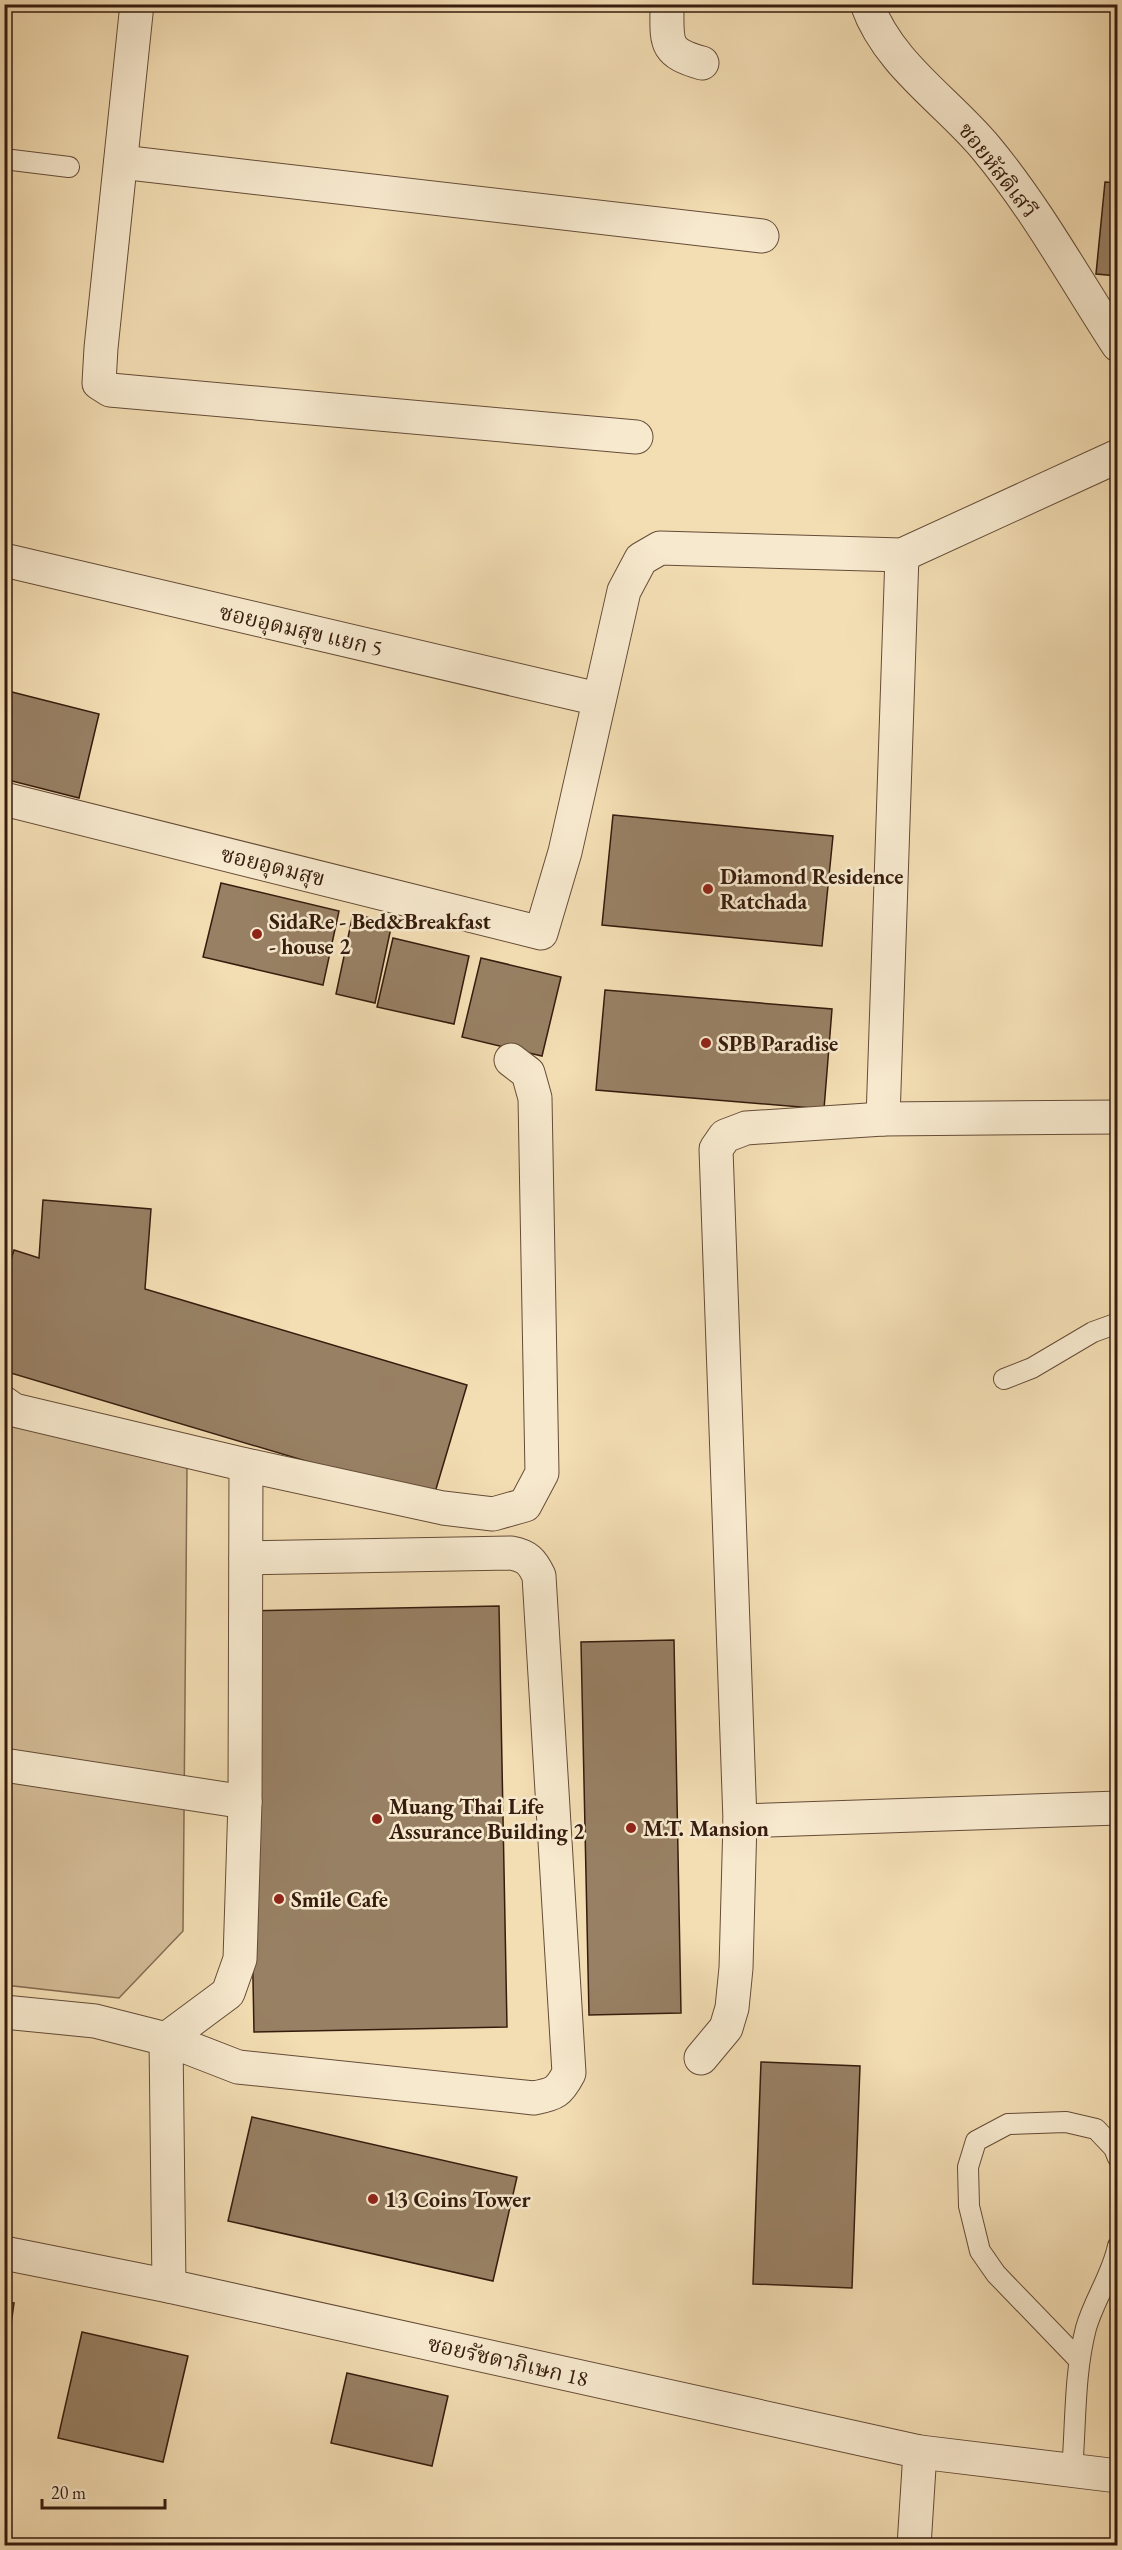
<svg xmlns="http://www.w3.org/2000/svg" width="1122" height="2550" font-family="'EB Garamond','Noto Serif Thai',serif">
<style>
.green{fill:#d3bc97;stroke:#846c52;stroke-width:1.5}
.building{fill:#988064;stroke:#361c0e;stroke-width:1.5}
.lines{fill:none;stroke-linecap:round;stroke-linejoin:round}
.service-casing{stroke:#654c37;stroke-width:22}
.minor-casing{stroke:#654c37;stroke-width:35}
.tertiary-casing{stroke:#654c37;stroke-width:35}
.service{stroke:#f7e9ce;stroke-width:20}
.minor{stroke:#f7e9ce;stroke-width:33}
.tertiary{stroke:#f7e9ce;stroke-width:33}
.poi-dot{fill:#8f2418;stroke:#f7e9ce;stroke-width:2}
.labels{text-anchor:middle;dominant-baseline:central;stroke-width:5;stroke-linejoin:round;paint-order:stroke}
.street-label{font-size:22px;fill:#361c0e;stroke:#f7e9ce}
.poi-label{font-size:22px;font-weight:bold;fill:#361c0e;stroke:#f7e9ce;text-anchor:start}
</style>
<rect width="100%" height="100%" fill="#f3ddb3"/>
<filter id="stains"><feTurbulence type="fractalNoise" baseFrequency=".00333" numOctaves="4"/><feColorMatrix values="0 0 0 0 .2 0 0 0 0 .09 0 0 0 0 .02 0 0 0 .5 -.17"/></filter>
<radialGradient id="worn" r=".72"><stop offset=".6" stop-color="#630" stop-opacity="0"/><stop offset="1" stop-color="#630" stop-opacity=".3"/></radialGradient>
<polygon class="green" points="5,1409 187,1468 183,1931 119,1998 5,1985"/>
<g class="building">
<polygon points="1105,182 1118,183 1118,276 1096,274"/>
<polygon points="4,690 99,714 79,798 4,779"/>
<polygon points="613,815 833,836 822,946 602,925"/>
<polygon points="221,883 339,911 323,985 203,957"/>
<polygon points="353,914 392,923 375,1003 336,994"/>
<polygon points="393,938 469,956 454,1024 377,1007"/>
<polygon points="481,958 561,977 542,1056 462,1037"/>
<polygon points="605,990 832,1009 824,1109 596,1090"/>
<polygon points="43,1200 151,1209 145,1289 467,1385 433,1499 4,1371 4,1281 14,1250 39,1258"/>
<polygon points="499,1606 507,2027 254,2032 246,1611"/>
<polygon points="674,1640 681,2013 589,2015 581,1642"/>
<polygon points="761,2062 860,2066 852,2288 753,2284"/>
<polygon points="252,2117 517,2177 493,2281 228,2221"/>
<polygon points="4,2302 14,2303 4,2376"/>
<polygon points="82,2332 188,2356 163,2462 58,2438"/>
<polygon points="347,2373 448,2396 432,2466 331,2443"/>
</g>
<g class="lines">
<defs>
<g id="service">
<polyline points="4,159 69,167"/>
<polyline points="1004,1379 1032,1368 1093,1332 1118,1323"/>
<polyline points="1079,2360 996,2274 980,2251 969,2206 968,2167 976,2141 1008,2124 1066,2122 1096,2129 1114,2148 1118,2158"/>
<path d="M1072,2471C1076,2424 1074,2374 1086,2328C1094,2300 1112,2275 1118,2246"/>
</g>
<g id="minor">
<polyline points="137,4 101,348 99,383 110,390 636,437"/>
<path d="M667,4C667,43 663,52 702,63"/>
<path d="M867,4C888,64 947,101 986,148C1036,208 1075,279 1118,345"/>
<polyline points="121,162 762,236"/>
<polyline points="4,560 598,699"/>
<polyline points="4,799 541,933 565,852 624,591 641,559 660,548 902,555 1118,456"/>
<polyline points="883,1119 902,555"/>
<polyline points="4,1403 14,1410 246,1465 245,1802 240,1959 228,1993 166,2039 95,2021 4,2012"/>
<polyline points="246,1465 443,1508 493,1514 525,1505 542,1473 535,1098 528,1073 511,1060"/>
<polyline points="4,1765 245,1802"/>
<polyline points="740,1821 1118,1808"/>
<polyline points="701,2058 726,2028 732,2008 736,1968 740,1821 716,1149 725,1136 746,1128 883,1119 1118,1117"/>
<path d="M169,2286L166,2039L238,2067L534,2098C555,2094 559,2092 569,2073L539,1576C532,1561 527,1556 511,1553L246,1558"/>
<polyline points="920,2452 1118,2476"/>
</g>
<polyline id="tertiary" points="4,2253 169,2286 920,2452 914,2546"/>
</defs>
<use href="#service" class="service-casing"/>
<use href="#minor" class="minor-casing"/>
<use href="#tertiary" class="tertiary-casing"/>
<use href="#service" class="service"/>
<use href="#minor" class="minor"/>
<use href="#tertiary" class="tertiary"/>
</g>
<g class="poi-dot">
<circle cx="708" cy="889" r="6"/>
<circle cx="257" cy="934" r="6"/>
<circle cx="706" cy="1043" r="6"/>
<circle cx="377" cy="1819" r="6"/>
<circle cx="631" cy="1828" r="6"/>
<circle cx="279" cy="1899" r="6"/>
<circle cx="373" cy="2199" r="6"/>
</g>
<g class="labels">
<g class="street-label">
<text transform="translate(998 170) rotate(52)">ซอยหัสดิเสวี</text>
<text transform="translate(301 630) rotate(13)">ซอยอุดมสุข แยก 5</text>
<text transform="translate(273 866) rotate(14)">ซอยอุดมสุข</text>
<text transform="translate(508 2361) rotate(13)">ซอยรัชดาภิเษก 18</text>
</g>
<g class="poi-label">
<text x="720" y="876">Diamond Residence<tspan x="720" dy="25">Ratchada</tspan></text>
<text x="269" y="921">SidaRe - Bed&amp;Breakfast<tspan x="269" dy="25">- house 2</tspan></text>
<text x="718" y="1043">SPB Paradise</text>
<text x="389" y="1806">Muang Thai Life<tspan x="389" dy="25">Assurance Building 2</tspan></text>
<text x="643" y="1828">M.T. Mansion</text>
<text x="291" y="1899">Smile Cafe</text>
<text x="385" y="2199">13 Coins Tower</text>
</g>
</g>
<rect width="1122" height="2550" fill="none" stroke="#f3ddb3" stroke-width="24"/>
<rect x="6" y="6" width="1110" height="2538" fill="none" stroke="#361c0e" stroke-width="3"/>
<rect x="12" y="12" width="1098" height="2526" fill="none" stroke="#361c0e" stroke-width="1.5"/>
<path d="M42 2499v9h123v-9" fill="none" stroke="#361c0e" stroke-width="3"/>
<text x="51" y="2499" font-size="18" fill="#361c0e" stroke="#f7e9ce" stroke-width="4.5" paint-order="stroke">20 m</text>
<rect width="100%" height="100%" filter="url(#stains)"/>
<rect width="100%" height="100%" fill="url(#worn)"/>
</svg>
